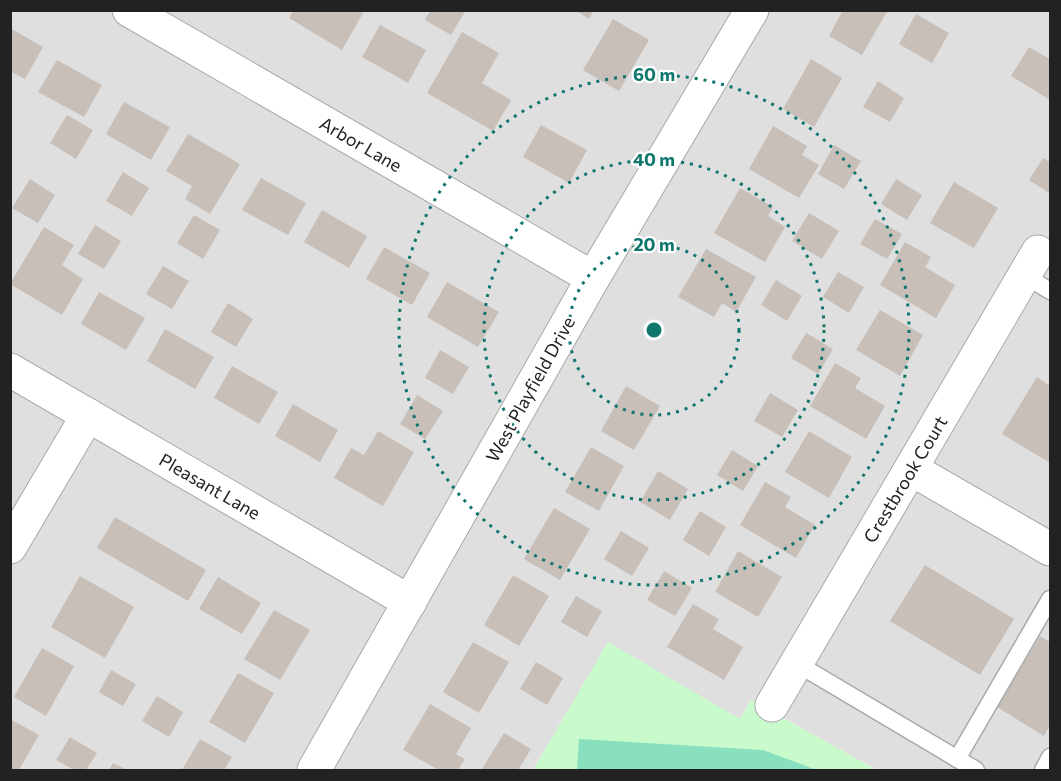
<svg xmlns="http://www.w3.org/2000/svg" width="1061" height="781" font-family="Commissioner,sans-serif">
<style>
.residential{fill:#e0dfdf}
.park{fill:#c8facc}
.pitch{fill:#88e0be}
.building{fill:#c7bfb8}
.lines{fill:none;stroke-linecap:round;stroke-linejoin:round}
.lane-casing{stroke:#a9a9a9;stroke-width:19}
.street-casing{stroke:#a9a9a9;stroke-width:35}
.lane{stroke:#fff;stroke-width:16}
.street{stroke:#fff;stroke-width:33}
.ring{fill:none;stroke:#0f766e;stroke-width:3;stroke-dasharray:3 6}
.labels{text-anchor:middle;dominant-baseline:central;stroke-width:4.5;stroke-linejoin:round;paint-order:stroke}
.street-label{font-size:18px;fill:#222;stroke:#fff}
.centre{fill:#0f766e;stroke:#fff;stroke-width:3}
.ring-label{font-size:18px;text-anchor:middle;font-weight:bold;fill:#0f766e;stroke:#fff;stroke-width:4.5;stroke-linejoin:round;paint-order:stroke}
</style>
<rect width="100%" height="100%" fill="#f2efe9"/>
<polygon class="residential" points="10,11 1050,11 1050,770 877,770 751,700 740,720 608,643 533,770 11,770"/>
<polygon class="park" points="608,642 740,719 751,700 877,770 533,770"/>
<polygon class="pitch" points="579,739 763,750 817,770 577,770"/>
<g class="building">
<polygon points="294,10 358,10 363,13 342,50 289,18"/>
<polygon points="431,10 466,10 451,35 425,20"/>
<polygon points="575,10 594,10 589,19"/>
<polygon points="843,10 888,10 862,55 829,36"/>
<polygon points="916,14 949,33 932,63 899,44"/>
<polygon points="613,19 649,40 619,91 583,70"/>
<polygon points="380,25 426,50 408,83 362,57"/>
<polygon points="10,28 43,47 25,79 10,71"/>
<polygon points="462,32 499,53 482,83 511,100 493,131 427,93"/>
<polygon points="1029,47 1050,59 1050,100 1011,76"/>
<polygon points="811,59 842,78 814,127 783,109"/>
<polygon points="57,60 102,85 84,117 38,92"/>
<polygon points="878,81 904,98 890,122 863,107"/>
<polygon points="124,102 170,127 151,160 106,134"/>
<polygon points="67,115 93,130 76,159 50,143"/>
<polygon points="541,125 587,150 569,183 523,157"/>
<polygon points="773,126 807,146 802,155 819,165 799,198 749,169"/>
<polygon points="188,134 240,164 210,214 185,199 192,186 166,171"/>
<polygon points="834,145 861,161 844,189 818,174"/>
<polygon points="1043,158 1050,162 1049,193 1029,180"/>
<polygon points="123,172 149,188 132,216 106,201"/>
<polygon points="261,178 306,203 288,235 242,210"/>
<polygon points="30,179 55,195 38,223 12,208"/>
<polygon points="896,179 922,195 907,220 881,204"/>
<polygon points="954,182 998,208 974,248 930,223"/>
<polygon points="740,188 773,207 768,216 785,227 765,262 714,233"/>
<polygon points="322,210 367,236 349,268 304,242"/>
<polygon points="809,213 839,231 822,259 792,241"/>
<polygon points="194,215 220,230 203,259 177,243"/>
<polygon points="875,219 902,234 887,259 860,244"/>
<polygon points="95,225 121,241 104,269 78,254"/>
<polygon points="44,227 74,245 62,265 83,279 62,315 10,284"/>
<polygon points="905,242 931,257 925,267 955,285 936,318 880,285"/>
<polygon points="384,247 430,273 412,305 366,279"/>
<polygon points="706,249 756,277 736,312 722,303 714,317 678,297"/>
<polygon points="163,266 189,281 172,309 146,294"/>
<polygon points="838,272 864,287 849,313 823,297"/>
<polygon points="776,280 802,296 787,321 761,305"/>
<polygon points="447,282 499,312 478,347 427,317"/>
<polygon points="99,292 145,318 126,350 81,324"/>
<polygon points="228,303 253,319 236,347 211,332"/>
<polygon points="880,310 923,335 900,376 856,350"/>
<polygon points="165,329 214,357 195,389 147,361"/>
<polygon points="806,333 833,349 818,374 791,358"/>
<polygon points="440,350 469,367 453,394 425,378"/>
<polygon points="835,363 861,378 855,388 885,406 866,439 810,406"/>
<polygon points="232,366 278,392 259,424 214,398"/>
<polygon points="1037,377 1050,386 1050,463 1002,434"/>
<polygon points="626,386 660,406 634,450 601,431"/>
<polygon points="770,393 798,410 782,437 754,421"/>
<polygon points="417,395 443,411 425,439 400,424"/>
<polygon points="293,404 338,430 320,462 275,436"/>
<polygon points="378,431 414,452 383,506 334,478 351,448 364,455"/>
<polygon points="809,431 852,457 829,498 785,472"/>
<polygon points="591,447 624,466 599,511 565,492"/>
<polygon points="732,450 758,466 743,491 717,475"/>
<polygon points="658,471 688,489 670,520 640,502"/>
<polygon points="765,482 791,497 785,507 815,525 796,558 740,525"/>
<polygon points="554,508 590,529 560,580 524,559"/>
<polygon points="700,511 726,527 709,556 683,540"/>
<polygon points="115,517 206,570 188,601 97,548"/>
<polygon points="621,531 649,548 632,576 604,559"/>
<polygon points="738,551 782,577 758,617 715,592"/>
<polygon points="925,565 1014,619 980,675 890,621"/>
<polygon points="664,571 692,588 675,616 647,600"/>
<polygon points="513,575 549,596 519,646 484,625"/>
<polygon points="80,576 134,607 105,658 51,627"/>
<polygon points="218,577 261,603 242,634 199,609"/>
<polygon points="576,596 602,611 587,637 561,622"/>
<polygon points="693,604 719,619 713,629 743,647 724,680 667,647"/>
<polygon points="274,610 310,630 280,680 244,659"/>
<polygon points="1040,636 1050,642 1050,725 1044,736 997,707"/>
<polygon points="473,642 509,662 479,713 443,692"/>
<polygon points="42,648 74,666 46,716 14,697"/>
<polygon points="536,662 563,678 547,705 520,689"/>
<polygon points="111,670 136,684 123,706 99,692"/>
<polygon points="238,673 274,693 245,743 209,722"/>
<polygon points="157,696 183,712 169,737 142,721"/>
<polygon points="430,704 471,728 456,754 465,759 458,770 439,770 403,750"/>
<polygon points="10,719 39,735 19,770 10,770"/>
<polygon points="504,733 531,749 518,770 485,770 482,769"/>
<polygon points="70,737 97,753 86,770 74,770 56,760"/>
<polygon points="200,739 232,757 224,770 182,770"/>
<polygon points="113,763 127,770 109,770"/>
</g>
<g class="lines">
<defs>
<g id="lane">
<polyline points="1024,275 1050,291"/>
<polyline points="796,663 976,770"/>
<polyline points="957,759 1050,599"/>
<polyline points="1043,770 1050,757"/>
</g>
<g id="street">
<polyline points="129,10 593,278"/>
<polyline points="10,370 410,602"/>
<polyline points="911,469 1050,549"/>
<polyline points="10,547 88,415"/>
<polyline points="772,705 1038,252"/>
<polyline points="314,770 593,278 752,10"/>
</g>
</defs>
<use href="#lane" class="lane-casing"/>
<use href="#street" class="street-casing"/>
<use href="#lane" class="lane"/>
<use href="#street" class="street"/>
</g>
<g class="ring">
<circle cx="654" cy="330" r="85"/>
<circle cx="654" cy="330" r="170"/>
<circle cx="654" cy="330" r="255"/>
</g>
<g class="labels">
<g class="street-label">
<text transform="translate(361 144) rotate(30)">Arbor Lane</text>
<text transform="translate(530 389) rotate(-61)">West Playfield Drive</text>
<text transform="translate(905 479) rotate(-59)">Crestbrook Court</text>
<text transform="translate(210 486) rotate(30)">Pleasant Lane</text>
</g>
</g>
<circle cx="654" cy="330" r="9" class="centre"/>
<g class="ring-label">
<text x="654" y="81">60 m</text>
<text x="654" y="166">40 m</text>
<text x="654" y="251">20 m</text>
</g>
<rect width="1061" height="781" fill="none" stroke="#222222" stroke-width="24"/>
</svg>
